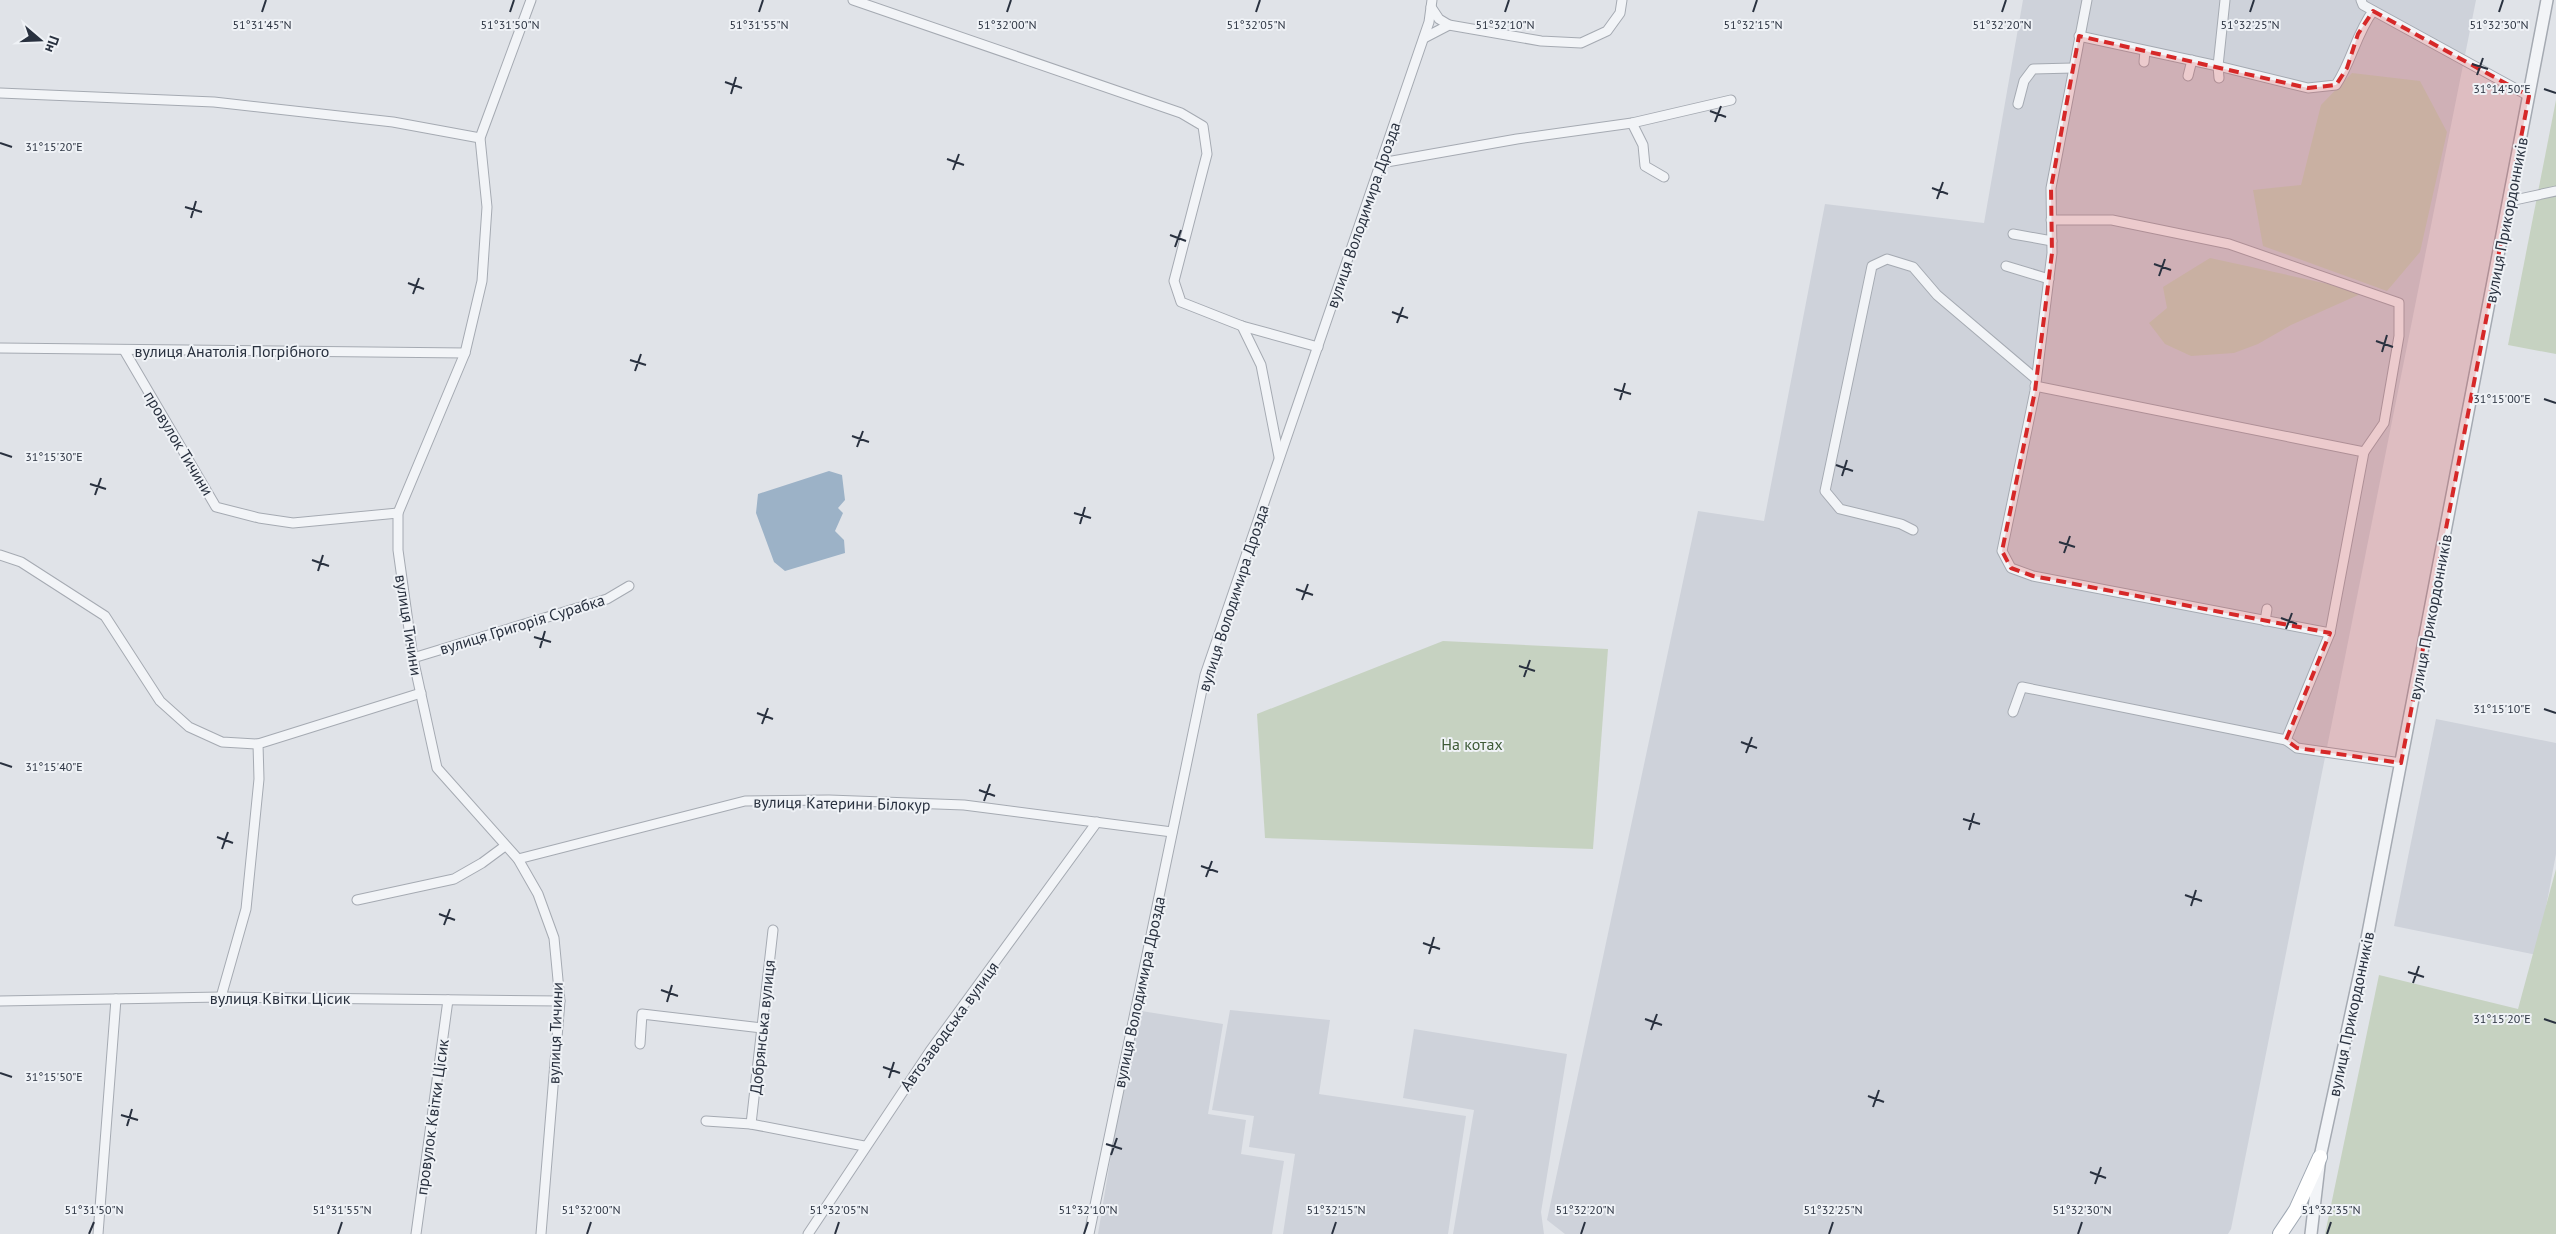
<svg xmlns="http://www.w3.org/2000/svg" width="2556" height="1234" font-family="'PT Sans',sans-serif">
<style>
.built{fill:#ced2da}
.green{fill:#c6d2c1}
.water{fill:#9cb2c7}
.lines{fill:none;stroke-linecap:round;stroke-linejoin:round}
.minor-casing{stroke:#a5aab2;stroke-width:11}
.tertiary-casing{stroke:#a5aab2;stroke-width:14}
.primary-casing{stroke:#9fa8b3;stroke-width:16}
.minor{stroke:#f2f4f7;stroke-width:9}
.tertiary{stroke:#f2f4f7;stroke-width:11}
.primary{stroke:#fff;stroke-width:14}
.marked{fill:#d62828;fill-opacity:0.2;stroke:#d62828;stroke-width:4;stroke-dasharray:10 6;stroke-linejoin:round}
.ticks{fill:none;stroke:#29313f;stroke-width:2}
.labels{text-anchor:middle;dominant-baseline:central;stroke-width:4;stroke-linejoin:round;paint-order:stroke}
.street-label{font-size:16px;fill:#29313f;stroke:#eff2f6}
.park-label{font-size:16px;fill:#3e5a37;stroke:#eff2f6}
.ticks-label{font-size:12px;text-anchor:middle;fill:#29313f;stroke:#eff2f6;stroke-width:4;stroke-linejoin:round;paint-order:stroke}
</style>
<rect width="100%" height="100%" fill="#e0e3e8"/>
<g class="built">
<polygon points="2023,0 2476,0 2231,1229 2228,1234 1565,1234 1547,1220 1698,511 1764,521 1825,204 1984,223"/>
<polygon points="2436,719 2556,743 2556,854 2537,955 2394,926"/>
<polygon points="1135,1010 1223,1024 1208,1114 1246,1120 1241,1154 1284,1161 1272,1234 1098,1234"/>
<polygon points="1230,1010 1330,1020 1319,1094 1466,1116 1448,1234 1283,1234 1295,1154 1249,1147 1254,1116 1212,1110"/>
<polygon points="1414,1029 1567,1054 1541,1212 1544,1234 1453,1234 1474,1110 1403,1098"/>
</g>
<g class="green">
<polygon points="2352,73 2420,81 2447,132 2420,252 2387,291 2263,246 2253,190 2301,185 2321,105"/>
<polygon points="2556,100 2556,354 2508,345"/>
<polygon points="2210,258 2365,292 2291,325 2258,344 2234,353 2191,356 2165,344 2149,323 2167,308 2163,287"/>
<polygon points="1443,641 1608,649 1593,849 1265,838 1257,714"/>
<polygon points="2556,869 2556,1234 2325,1234 2379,975 2518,1009"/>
</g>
<polygon class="water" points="829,471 842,475 845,500 838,508 843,513 835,531 844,540 845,553 785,571 774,562 756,513 758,494"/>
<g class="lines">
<defs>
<g id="minor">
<polyline points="531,0 480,138 487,207 482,281 465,353 398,513 398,550 413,658 437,768 518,859 538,894 554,938 560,1001 541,1234"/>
<polyline points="853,0 1181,113 1203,126 1207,154 1174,281 1181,302 1242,326 1318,347"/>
<polyline points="2087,0 2051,188 2052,253 2035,391 2002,551 2011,568 2033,576 2330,633 2286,740 2297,748 2401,763"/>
<path d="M2225,0L2218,66L2308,88L2336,85C2352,61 2356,34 2373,11"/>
<polyline points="2361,0 2363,5 2529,96"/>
<polyline points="1431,7 1439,19 1449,25"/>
<polyline points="2079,36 2218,66 2219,78"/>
<polyline points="1424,38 1449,25 1541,41 1581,43 1607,31 1620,13 1622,0"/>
<polyline points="2144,62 2145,51"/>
<polyline points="2188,76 2192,60"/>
<polyline points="0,93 214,102 393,122 480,138"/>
<polyline points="2018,104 2024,81 2033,69 2073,68"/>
<polyline points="1632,123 1643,145 1645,166 1664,177"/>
<polyline points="1381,163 1517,139 1632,123 1731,100"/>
<polyline points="2510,201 2556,191"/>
<polyline points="2051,220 2112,220 2229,244 2399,303 2399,336 2384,423 2364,452"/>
<polyline points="2013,234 2052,241"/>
<polyline points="2006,266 2049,279"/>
<polyline points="1242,326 1261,365 1279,457"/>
<polyline points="0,348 465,353"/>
<polyline points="124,350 216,507 259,518 293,523 398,513"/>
<polyline points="2035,386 2364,452 2330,633"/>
<polyline points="1913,530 1901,524 1840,509 1825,491 1872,266 1887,259 1913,267 1937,295 2036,379"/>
<polyline points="0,555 21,562 105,616 160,701 189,727 222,742 258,744"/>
<polyline points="2265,621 2267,609"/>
<polyline points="413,658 607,599 629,586"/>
<polyline points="2013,712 2022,687 2286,740"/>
<polyline points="518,859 745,801 829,800 964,805 1172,832"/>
<polyline points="357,900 454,879 482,863 505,846"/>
<polyline points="221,997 246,909 259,779 258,744 421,693"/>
<polyline points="0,1001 221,997 560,1001"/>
<polyline points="640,1044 642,1014 762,1028"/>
<polyline points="706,1121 751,1124 864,1146"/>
<polyline points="751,1124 773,930"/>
<polyline points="98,1234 116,999"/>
<polyline points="416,1234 448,1000"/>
<polyline points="808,1234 930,1051 1097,822"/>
<polyline points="1089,1234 1205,675 1429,22 1432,0"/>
</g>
<polyline id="tertiary" points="2311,1234 2320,1157 2364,954 2547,0"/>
<polyline id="primary" points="2280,1234 2296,1210 2320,1157"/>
</defs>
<use href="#minor" class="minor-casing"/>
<use href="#tertiary" class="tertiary-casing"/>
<use href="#primary" class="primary-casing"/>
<use href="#minor" class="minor"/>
<use href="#tertiary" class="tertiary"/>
<use href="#primary" class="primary"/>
</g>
<path class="marked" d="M2373,11L2529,96L2401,763L2297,748L2286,740L2330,633L2033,576L2011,568L2002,551L2035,391L2052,253L2051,188L2079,36L2308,88L2336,85L2347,68L2358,34Z"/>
<path class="ticks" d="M262,12L266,0M510,12L514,0M759,12L763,0M1007,12L1011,0M1256,12L1260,0M1505,12L1509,0M1753,12L1757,0M2002,12L2006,0M2250,12L2254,0M2499,12L2503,0M2472,64L2488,69M2477,75L2483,58M725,82L742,88M2544,89L2556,93M731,94L736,77M1710,111L1726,117M1715,122L1721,106M0,143L12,147M947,159L964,165M953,170L959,154M1932,188L1948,194M1937,199L1943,182M185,207L202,212M191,218L196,201M1170,235L1186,241M1175,247L1181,230M2154,264L2171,270M2159,276L2165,259M408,283L424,289M413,294L419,278M1392,312L1408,318M1397,323L1403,307M2376,341L2393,347M2382,352L2387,335M630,360L646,365M635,371L641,354M1614,389L1631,394M2544,399L2556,403M1620,400L1625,383M852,436L869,442M857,447L863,431M0,453L12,457M1836,465L1853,471M1842,476L1847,460M90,484L106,489M95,495L101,478M1074,513L1091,518M1080,524L1085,507M2059,542L2075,547M2064,553L2070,536M312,560L329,566M318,571L323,555M1296,589L1313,595M1302,600L1308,584M2281,618L2297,624M2286,629L2292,613M534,637L551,642M540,648L545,631M1519,666L1535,671M1524,677L1530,660M2544,709L2556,713M757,713L773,719M762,724L768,708M1741,742L1757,748M1746,753L1752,737M0,763L12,767M979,790L995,796M984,801L990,784M1963,819L1980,824M1969,830L1974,813M217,837L233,843M222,849L228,832M1201,866L1218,872M1206,877L1212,861M2185,895L2202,901M2191,906L2196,890M439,914L455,920M444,925L450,909M1423,943L1440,949M1429,954L1434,937M2408,972L2424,977M2413,983L2419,966M661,990L678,996M667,1002L672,985M1645,1019L1662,1025M2544,1019L2556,1023M1651,1030L1657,1014M883,1067L900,1073M0,1073L12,1077M889,1078L894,1062M1868,1096L1884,1102M1873,1107L1879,1090M121,1115L138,1120M127,1126L132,1109M1106,1144L1122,1149M1111,1155L1117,1138M2090,1172L2106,1178M2095,1184L2101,1167M89,1234L94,1222M338,1234L342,1222M587,1234L591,1222M835,1234L839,1222M1084,1234L1088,1222M1332,1234L1336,1222M1581,1234L1585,1222M1829,1234L1833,1222M2078,1234L2082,1222M2327,1234L2331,1222"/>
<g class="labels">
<g class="street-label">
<text transform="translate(1363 215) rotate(-71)">вулиця Володимира Дрозда</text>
<text transform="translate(2506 220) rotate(-79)">вулиця Прикордонників</text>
<text x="232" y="351">вулиця Анатолія Погрібного</text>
<text transform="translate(179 443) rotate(59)">провулок Тичини</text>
<text transform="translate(1233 598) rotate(-72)">вулиця Володимира Дрозда</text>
<text transform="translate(2430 617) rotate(-79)">вулиця Прикордонників</text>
<text transform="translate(522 624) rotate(-17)">вулиця Григорія Сурабка</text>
<text transform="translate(409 625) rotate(81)">вулиця Тичини</text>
<text transform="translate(842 803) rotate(1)">вулиця Катерини Білокур</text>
<text transform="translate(1139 992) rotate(-78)">вулиця Володимира Дрозда</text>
<text x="280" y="998">вулиця Квітки Цісик</text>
<text transform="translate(2351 1014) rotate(-78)">вулиця Прикордонників</text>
<text transform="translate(949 1026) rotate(-54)">Автозаводська вулиця</text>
<text transform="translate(762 1027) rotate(-84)">Добрянська вулиця</text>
<text transform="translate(555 1033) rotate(-88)">вулиця Тичини</text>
<text transform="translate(432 1117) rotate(-82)">провулок Квітки Цісик</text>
</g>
<g class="park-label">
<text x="1472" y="744">На котах</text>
</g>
</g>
<g class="ticks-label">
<text x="510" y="29">51°31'50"N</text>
<text x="759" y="29">51°31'55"N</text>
<text x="1007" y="29">51°32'00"N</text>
<text x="1256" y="29">51°32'05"N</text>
<text x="1505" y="29">51°32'10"N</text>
<text x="1753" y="29">51°32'15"N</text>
<text x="2002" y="29">51°32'20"N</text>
<text x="2250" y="29">51°32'25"N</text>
<text x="2499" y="29">51°32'30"N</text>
<text x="262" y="29">51°31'45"N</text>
<text x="2502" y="93">31°14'50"E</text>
<text x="54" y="151">31°15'20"E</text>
<text x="2502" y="403">31°15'00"E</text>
<text x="54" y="461">31°15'30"E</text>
<text x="2502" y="713">31°15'10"E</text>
<text x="54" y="771">31°15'40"E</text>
<text x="2502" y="1023">31°15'20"E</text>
<text x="54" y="1081">31°15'50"E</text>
<text x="94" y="1214">51°31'50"N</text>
<text x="342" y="1214">51°31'55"N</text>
<text x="591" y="1214">51°32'00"N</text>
<text x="839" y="1214">51°32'05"N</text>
<text x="1088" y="1214">51°32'10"N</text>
<text x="1336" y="1214">51°32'15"N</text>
<text x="1585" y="1214">51°32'20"N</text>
<text x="1833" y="1214">51°32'25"N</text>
<text x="2082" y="1214">51°32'30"N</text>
<text x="2331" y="1214">51°32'35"N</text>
</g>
<g transform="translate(40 40) rotate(109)" stroke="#eff2f6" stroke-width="4" paint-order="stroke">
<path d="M0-4L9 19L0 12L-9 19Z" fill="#29313f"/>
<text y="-8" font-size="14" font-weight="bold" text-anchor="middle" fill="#29313f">Пн</text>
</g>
</svg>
